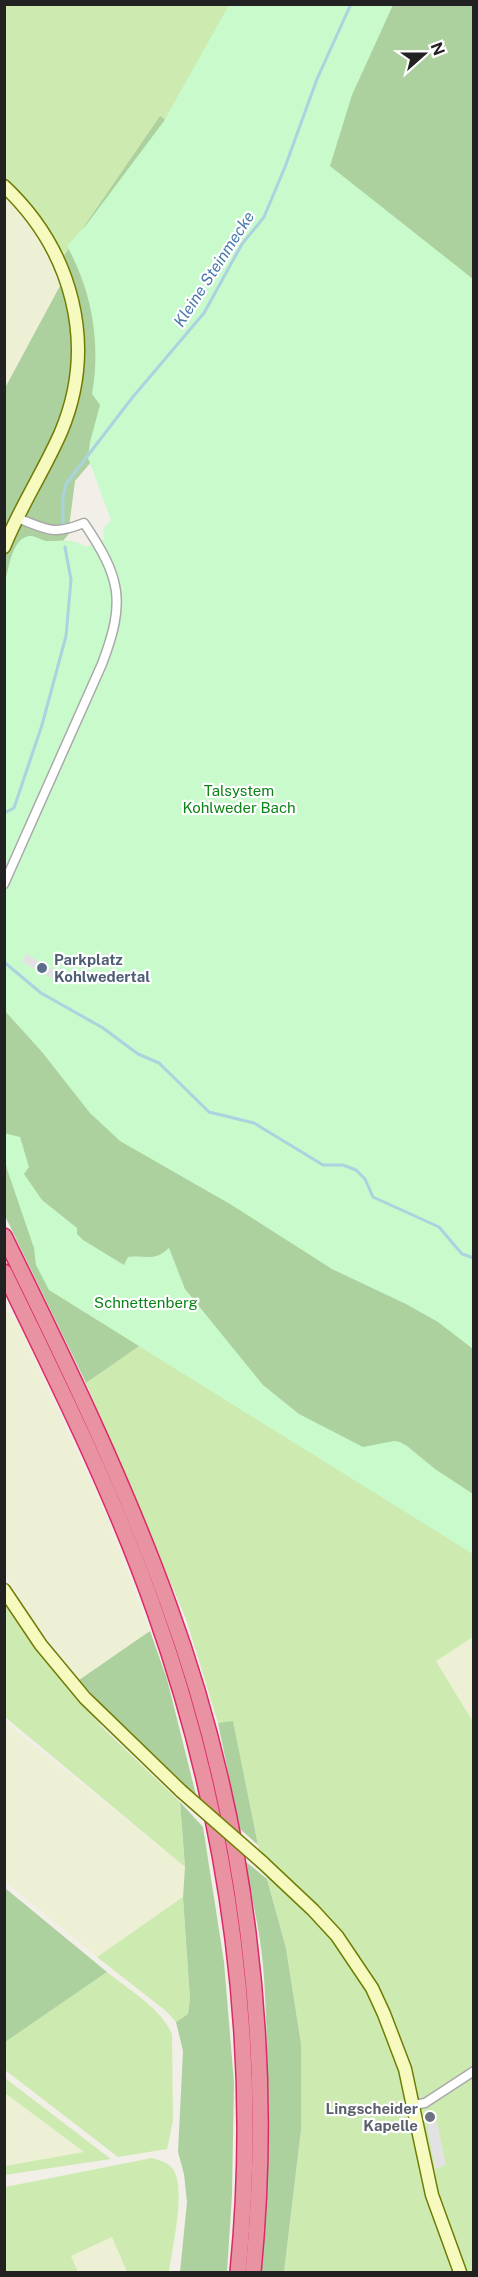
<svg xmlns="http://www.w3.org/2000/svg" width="478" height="2277" font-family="'Public Sans',sans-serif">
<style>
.farmland{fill:#eef0d5}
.grass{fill:#cdebb0}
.forest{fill:#add19e}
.park{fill:#c8facc}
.parking{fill:#e2e2e2}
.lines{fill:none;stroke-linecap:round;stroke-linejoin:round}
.stream{stroke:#aad3df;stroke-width:3}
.street-casing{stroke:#a9a9a9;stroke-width:11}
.secondary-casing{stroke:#707d05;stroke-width:15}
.highway-casing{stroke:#dc2a67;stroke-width:18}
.street{stroke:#fff;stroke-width:8}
.secondary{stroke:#f7fabf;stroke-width:12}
.highway{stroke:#e892a2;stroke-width:15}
.secondary-bridge-casing{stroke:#707d05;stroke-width:15;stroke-linecap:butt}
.secondary-bridge{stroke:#f7fabf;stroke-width:12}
.service-dot{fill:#5c6f8a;stroke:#fff;stroke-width:2}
.worship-dot{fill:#6b7280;stroke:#fff;stroke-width:2}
.labels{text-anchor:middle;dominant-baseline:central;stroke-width:4.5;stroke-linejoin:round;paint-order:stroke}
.park-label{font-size:15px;fill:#0c8416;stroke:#fff}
.service-label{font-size:15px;font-weight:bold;fill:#4e5e75;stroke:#fff;text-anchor:start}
.worship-label{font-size:15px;font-weight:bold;fill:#5b616d;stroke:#fff;text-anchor:end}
.water-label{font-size:16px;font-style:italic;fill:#4a7aab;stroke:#fff}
</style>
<rect width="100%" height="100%" fill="#f2efe9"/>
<g class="farmland">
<polygon points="5,197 20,209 57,266 61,284 5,388"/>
<polygon points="4,1306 19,1325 107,1517 150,1631 79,1680 26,1611 5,1573"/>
<polygon points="473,1637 473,1722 436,1661"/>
<polygon points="4,1721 185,1867 183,1897 97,1957 5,1882"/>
<polygon points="5,2093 84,2153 5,2166"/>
<polygon points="112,2237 127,2272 78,2272 70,2256"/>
</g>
<g class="grass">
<polygon points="4,5 340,5 57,266 20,209 5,197"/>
<polygon points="141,1344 473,1546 473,1637 436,1661 473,1722 473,2272 284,2272 301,2130 301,2044 286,1948 258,1845 233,1722 218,1723 186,1619 86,1383"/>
<polygon points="4,1599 39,1651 103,1728 180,1802 185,1867 5,1717"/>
<polygon points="183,1897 190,1999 188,2014 176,2022 166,2011 97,1957"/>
<path d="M107,1972C129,1990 160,2007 172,2034L173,2121L167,2149L118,2157L5,2070L4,2042Z"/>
<polygon points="4,2078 5,2078 111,2159 5,2175 5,2166 84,2152 5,2093"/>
<path d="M152,2158C162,2161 171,2163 175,2173C185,2193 172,2250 169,2272H127L112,2237L71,2256L78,2272H5V2187Z"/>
</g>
<g class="forest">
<polygon points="340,5 473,5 473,1087 241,286 75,481 68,535 22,590 5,580 5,388 61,284 57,266 160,116 256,183"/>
<polygon points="5,957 473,1229 473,1546 142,1344 86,1383 5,1216"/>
<polygon points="150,1631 167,1679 196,1795 112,1716 79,1680"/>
<polygon points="233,1721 258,1845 240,1829 218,1723"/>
<polygon points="180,1802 203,1827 224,1962 234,2083 232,2195 227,2272 180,2272 187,2202 184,2174 178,2152 183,2051 176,2022 188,2014 190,1999 183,1897 185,1867"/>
<path d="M245,1861L267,1879L286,1948L301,2044V2130L284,2272H259C266,2170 271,2067 263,1965C260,1930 251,1895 245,1861Z"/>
<polygon points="5,1888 107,1972 5,2042 4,2042"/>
</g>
<g class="park">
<path d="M229,5H393L352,95L330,166L473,279V1349L438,1322L406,1304L332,1269L230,1204L120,1141L90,1113L42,1052L5,1011V582C9,568 12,535 32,536C38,537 44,542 50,541C66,541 71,538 86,547L104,539L103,529L111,520L88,458L90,442L100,405L92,394C101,343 92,291 67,246L87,224L164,121Z"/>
<path d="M4,1133L20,1137L29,1167L24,1174L42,1200L77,1228V1234L83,1240L124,1265L128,1257C146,1255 154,1262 169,1248L185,1289L263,1385L299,1414L363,1447L394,1441L400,1442L407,1446L435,1469L473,1494V1554L49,1290L36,1265L34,1248L7,1169L5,1159Z"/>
</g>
<g class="parking">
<polygon points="26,954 61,975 57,981 22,962"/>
<polygon points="437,2122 446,2165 435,2169 427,2125"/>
</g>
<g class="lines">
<g class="stream">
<polyline points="63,523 63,497 66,484 132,398 204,313 242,244 264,217 285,167 317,79 351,4"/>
<polyline points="4,813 14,808 42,725 66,636 71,580 65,547"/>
<polyline points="4,962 41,993 103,1028 138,1054 159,1063 209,1112 254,1123 323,1165 343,1165 356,1170 365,1179 373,1197 439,1227 462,1254 474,1258"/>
</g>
<defs>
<g id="street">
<path d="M4,884L102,664C126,601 121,578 84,523C52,536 47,529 17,518"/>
<polyline points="413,2105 425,2103 474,2071"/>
</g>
<g id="secondary">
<path d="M4,186C72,250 98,344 61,432C44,471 20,507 4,547"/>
<polyline points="4,1590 41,1645 85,1698 181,1791"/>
<polyline points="262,1862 313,1910 337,1936 372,1988 384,2014 405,2069 432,2195 460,2272"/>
</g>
<g id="highway">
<path d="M4,1236C63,1356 122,1477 168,1603C246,1815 275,2048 253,2272"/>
<path d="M4,1272C58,1383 114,1495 155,1612C230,1823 260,2050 238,2272"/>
</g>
</defs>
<use href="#street" class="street-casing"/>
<use href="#secondary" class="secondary-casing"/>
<use href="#highway" class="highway-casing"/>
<use href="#street" class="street"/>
<use href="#secondary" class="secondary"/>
<use href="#highway" class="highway"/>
<defs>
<polyline id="secondary-bridge" points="181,1791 262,1862"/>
</defs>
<use href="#secondary-bridge" class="secondary-bridge-casing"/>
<use href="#secondary-bridge" class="secondary-bridge"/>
</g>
<circle class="service-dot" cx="42" cy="968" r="6"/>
<circle class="worship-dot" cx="430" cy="2117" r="6"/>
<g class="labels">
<g class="park-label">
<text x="239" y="790">Talsystem<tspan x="239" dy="17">Kohlweder Bach</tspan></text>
<text x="146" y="1302">Schnettenberg</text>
</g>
<g class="service-label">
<text x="54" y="959">Parkplatz<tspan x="54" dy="17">Kohlwedertal</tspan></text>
</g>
<g class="worship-label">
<text x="418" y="2108">Lingscheider<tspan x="418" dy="17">Kapelle</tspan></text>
</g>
<g class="water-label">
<text transform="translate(214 269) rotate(-57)">Kleine Steinmecke</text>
</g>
</g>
<rect width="478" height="2277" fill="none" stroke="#222222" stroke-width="12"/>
<g transform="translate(424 54) rotate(69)" stroke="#ffffff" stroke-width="4.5" paint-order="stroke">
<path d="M0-4.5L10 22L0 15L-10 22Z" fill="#222222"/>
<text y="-9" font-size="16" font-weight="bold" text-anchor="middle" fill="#222222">N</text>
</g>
</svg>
